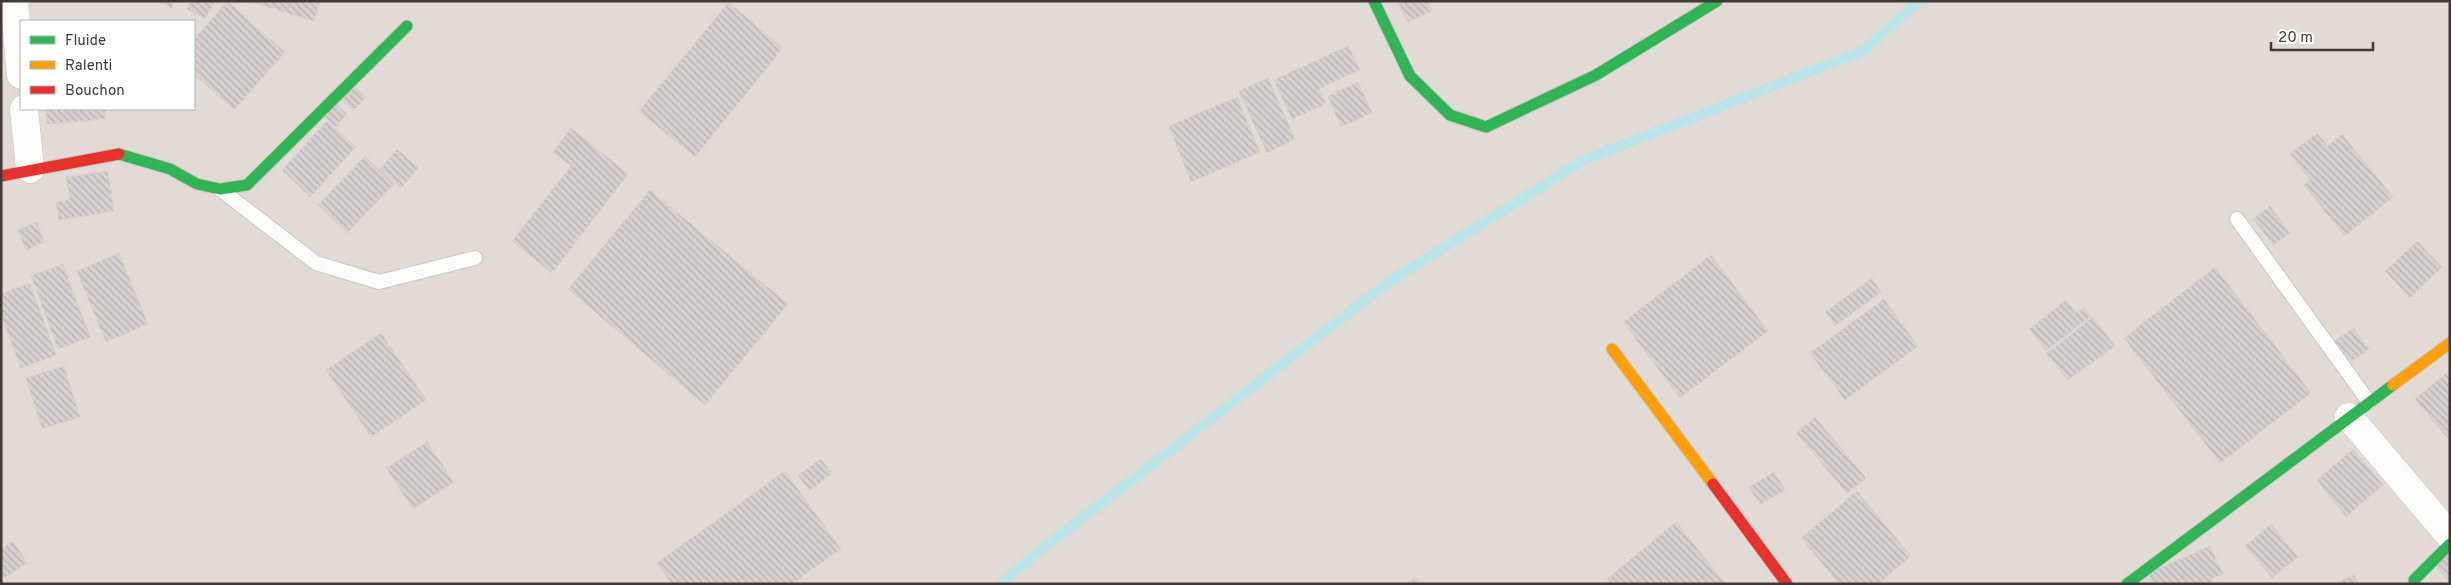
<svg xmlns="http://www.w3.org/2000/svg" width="2451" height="585" font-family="Overpass,sans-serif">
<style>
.residential{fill:#e2dad5;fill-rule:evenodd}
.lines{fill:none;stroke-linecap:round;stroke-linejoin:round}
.stream{stroke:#bae4ea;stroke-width:10}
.building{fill:url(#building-back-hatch);stroke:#d6d1cd}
.lane-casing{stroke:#cac6c3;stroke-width:16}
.street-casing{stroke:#cac6c3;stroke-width:29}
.fast-casing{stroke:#cec6c0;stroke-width:13}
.slow-casing{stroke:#cec6c0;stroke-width:13}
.jam-casing{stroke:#cec6c0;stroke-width:13}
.lane{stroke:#fcfcfb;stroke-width:14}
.street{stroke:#fcfcfb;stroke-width:28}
.fast{stroke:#30b455;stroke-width:11}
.slow{stroke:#ff9f0a;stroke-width:11}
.jam{stroke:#e5322d;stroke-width:11}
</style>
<defs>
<pattern id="building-back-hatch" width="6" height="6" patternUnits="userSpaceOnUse" patternTransform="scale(1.25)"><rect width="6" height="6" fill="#d6d1ce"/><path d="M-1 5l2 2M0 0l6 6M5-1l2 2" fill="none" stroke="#b9b4b2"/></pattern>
</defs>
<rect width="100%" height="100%" fill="#eeeae7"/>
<path class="residential" d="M1,1H2450V584H1ZM21,21H194V109H21Z"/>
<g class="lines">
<polyline class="stream" points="1001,584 1036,554 1390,281 1584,160 1863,51 1919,1"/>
</g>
<g class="building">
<polygon points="158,1 175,1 171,8"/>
<polygon points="191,1 215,1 205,19 187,9"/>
<polygon points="227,1 285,52 234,110 194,74 194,40"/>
<polygon points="248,1 320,1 314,21"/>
<polygon points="727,1 783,48 695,157 639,111 728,3"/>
<polygon points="1404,1 1427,1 1432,11 1408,22 1399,4"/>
<polygon points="1348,46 1360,70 1319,88 1326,104 1292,119 1274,80"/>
<polygon points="1268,78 1295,139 1267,153 1239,91"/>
<polygon points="1358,82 1372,113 1341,127 1328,96"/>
<polygon points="354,85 366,98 353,111 341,99"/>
<polygon points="1237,97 1260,152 1191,182 1169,126"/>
<polygon points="334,102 347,114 336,127 322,115"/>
<polygon points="46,109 105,109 106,119 47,124"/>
<polygon points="327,121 356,147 310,197 282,170"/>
<polygon points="571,128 628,174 552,273 512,241 571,166 553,152"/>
<polygon points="2317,133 2328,146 2342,134 2393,197 2345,236 2304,185 2310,180 2290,154"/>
<polygon points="397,149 418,168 401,188 380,169"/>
<polygon points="365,156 394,184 347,233 318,205"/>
<polygon points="108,171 114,211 59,220 56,202 70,200 66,177"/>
<polygon points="650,190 788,304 705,405 568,289"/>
<polygon points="2270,206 2290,233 2273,245 2253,219"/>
<polygon points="37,222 44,242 26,250 18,230"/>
<polygon points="2417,241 2442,267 2410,298 2385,271"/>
<polygon points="119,253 148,324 106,342 77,271"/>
<polygon points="1711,255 1768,331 1680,398 1623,322"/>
<polygon points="63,264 90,337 58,349 31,276"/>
<polygon points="2215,267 2311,393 2220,463 2124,338"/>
<polygon points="1872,278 1881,292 1835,326 1825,312"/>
<polygon points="30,283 56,355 21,368 1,314 1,294"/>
<polygon points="1884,299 1918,346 1845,400 1810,353"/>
<polygon points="2066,300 2076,313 2084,308 2091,316 2046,351 2029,329"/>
<polygon points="2093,317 2115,346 2068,380 2046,354"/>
<polygon points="2353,328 2369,349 2351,362 2335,341"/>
<polygon points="381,333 426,400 371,437 326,370"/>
<polygon points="64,366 80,417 42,429 26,378"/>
<polygon points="2449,371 2450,373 2450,441 2415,399"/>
<polygon points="1815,417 1866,478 1847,493 1796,433"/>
<polygon points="427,442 454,482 413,509 386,468"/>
<polygon points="2353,449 2383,485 2346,517 2317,480"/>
<polygon points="821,459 832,474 809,491 798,475"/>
<polygon points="785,471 841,549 792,584 672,584 657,563"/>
<polygon points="1774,472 1785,490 1760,505 1749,487"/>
<polygon points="1857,491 1911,556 1878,584 1839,584 1801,538"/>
<polygon points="1676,522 1726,584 1611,584 1607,579"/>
<polygon points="2271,524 2298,557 2272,578 2245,546"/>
<polygon points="13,541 27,563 1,580 1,549"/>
<polygon points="2210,546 2223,574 2211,579 2213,584 2153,584 2149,573"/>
<polygon points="2450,548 2450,583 2433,563"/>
<polygon points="2354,575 2358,584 2333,584"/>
<polygon points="1416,577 1420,584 1405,584"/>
</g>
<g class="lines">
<defs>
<g id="lane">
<polyline points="221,190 316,263 379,282 475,258"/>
<polyline points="2237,219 2369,402"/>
</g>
<g id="street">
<polyline points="14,1 21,75"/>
<polyline points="24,109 30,169"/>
<polyline points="2349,417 2450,536"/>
</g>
<g id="fast">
<polyline points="1374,1 1410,76 1450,115 1486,127 1596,75 1717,1"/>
<polyline points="119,154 170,169 197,184 220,189 247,185 407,26"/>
<polyline points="2127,584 2393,385"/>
<polyline points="2415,584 2414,580 2450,544"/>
</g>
<g id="slow">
<polyline points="1612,349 1713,484"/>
<polyline points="2393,385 2450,343"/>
</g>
<g id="jam">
<polyline points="1,176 119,154"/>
<polyline points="1713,484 1787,584"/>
</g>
</defs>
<use href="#lane" class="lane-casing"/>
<use href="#street" class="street-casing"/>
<use href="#fast" class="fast-casing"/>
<use href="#slow" class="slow-casing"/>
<use href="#jam" class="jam-casing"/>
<use href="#lane" class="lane"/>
<use href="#street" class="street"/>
<use href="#fast" class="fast"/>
<use href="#slow" class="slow"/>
<use href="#jam" class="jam"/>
</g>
<rect width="2451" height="585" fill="none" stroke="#433935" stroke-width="5"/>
<rect x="20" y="20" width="175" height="90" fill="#ffffff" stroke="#b4b0ae"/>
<rect x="30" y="36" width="25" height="8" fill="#30b455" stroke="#b4b0ae"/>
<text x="65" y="45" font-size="15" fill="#433935">Fluide</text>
<rect x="30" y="61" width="25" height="8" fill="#ff9f0a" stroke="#b4b0ae"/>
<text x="65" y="70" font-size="15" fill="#433935">Ralenti</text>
<rect x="30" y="86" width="25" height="8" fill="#e5322d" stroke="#b4b0ae"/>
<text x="65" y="95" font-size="15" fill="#433935">Bouchon</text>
<path d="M2271 42v8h102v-8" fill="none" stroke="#433935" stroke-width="2.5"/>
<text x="2278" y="42" font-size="15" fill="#433935" stroke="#ffffff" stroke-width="4" paint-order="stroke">20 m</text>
</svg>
